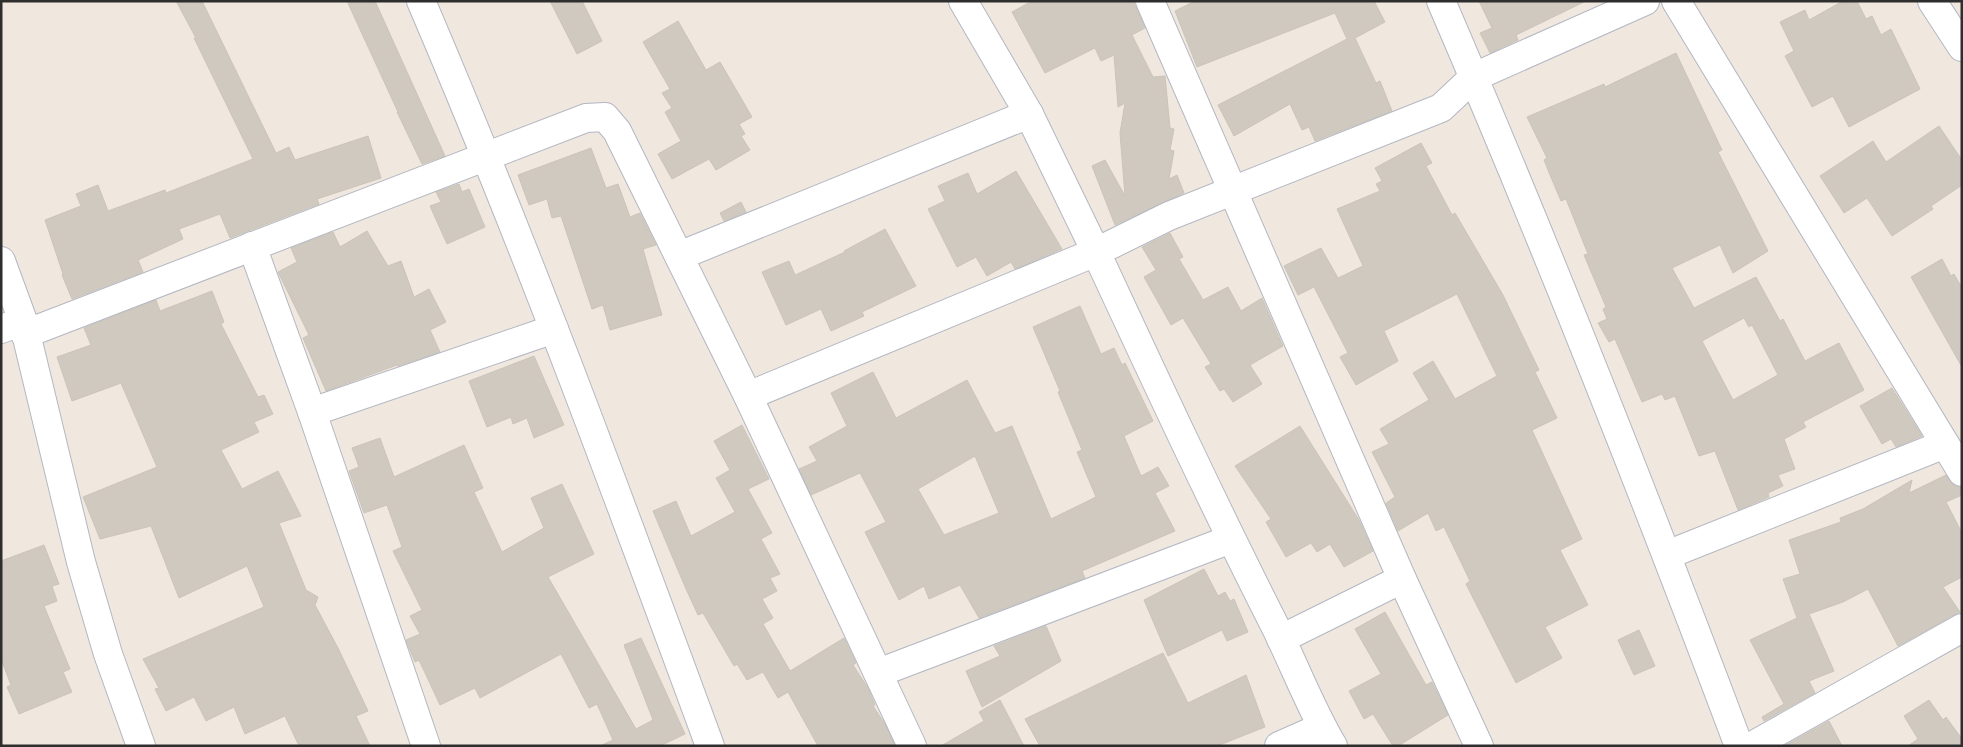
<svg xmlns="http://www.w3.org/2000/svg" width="1963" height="747" font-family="'Fira Sans',sans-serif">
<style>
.building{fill:#cfc9c0;stroke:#ccc4b8;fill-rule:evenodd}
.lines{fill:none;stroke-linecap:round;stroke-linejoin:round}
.minor-casing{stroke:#b3b7c2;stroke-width:30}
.minor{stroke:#fff;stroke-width:28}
</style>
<rect width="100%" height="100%" fill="#f0e8df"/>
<g class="building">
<polygon points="176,1 202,1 276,153 289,147 295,160 368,136 381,178 317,199 319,204 230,238 220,214 179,229 183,239 138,260 143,272 72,299 62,275 63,274 45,220 81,206 76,194 98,185 108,211 165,190 166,193 253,159 194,38 196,38"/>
<polygon points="347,1 375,1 445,156 422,164 397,112 398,112"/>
<polygon points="550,1 582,1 602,41 577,54"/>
<polygon points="1032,1 1133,1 1145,28 1132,35 1153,77 1165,76 1170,128 1174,129 1170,150 1174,151 1169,179 1177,175 1184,193 1115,225 1092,166 1105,160 1125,196 1120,133 1125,103 1118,107 1114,55 1101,61 1095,48 1045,73 1012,12"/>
<polygon points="1195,1 1374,1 1385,22 1355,38 1376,83 1380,81 1392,111 1315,141 1309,127 1302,130 1290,104 1234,136 1218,105 1347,39 1335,13 1197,67 1175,11"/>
<polygon points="1479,1 1586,1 1516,35 1518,40 1490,53 1480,33 1492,28"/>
<polygon points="1843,1 1857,1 1866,19 1872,16 1881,35 1891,29 1920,89 1849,127 1833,96 1812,107 1785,56 1794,51 1780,22 1805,10 1809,20"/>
<polygon points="678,21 706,70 720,62 752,117 739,124 745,134 741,136 750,150 716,170 709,159 672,179 658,154 681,141 665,112 672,108 662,93 670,89 643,42"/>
<path d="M1676,53L1722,150L1718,152L1768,251L1733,273L1720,245L1672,268L1694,308L1756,277L1780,321L1783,319L1805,361L1839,343L1864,390L1803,422L1806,427L1784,439L1795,469L1778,475L1783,486L1768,493L1769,497L1738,510L1715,451L1699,456L1675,396L1665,400L1662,394L1642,402L1615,339L1609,342L1598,323L1607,319L1603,309L1606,307L1584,255L1588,254L1566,199L1561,201L1550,175L1544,160L1547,158L1527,117L1604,84L1605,87ZM1744,318L1749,327L1752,325L1778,375L1733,400L1702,341Z"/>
<polygon points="1939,126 1962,160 1962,185 1931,206 1933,209 1892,236 1867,198 1844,213 1820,176 1873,141 1886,162"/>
<polygon points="1421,143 1432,163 1426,166 1452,215 1455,213 1503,295 1539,370 1535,372 1557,418 1532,430 1582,539 1560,550 1588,605 1545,627 1562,658 1516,683 1466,584 1470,581 1444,527 1436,531 1428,513 1398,531 1386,503 1395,497 1372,452 1389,444 1380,429 1429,400 1413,373 1433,361 1455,399 1497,376 1457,294 1384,331 1398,361 1356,385 1340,357 1348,353 1314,287 1298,295 1284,266 1321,248 1338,278 1363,266 1337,209 1380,191 1376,184 1382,181 1375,168"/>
<polygon points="591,148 606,188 618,184 630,217 640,213 656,245 643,249 662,315 610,330 603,305 592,309 561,216 552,218 547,199 529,205 518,175"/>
<polygon points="1016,171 1062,249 1015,269 1011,262 987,276 976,257 957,267 928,209 945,201 938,186 968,173 977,194"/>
<polygon points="459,184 462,192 469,189 485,227 447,244 430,206 441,202 436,192"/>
<polygon points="741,202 746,212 724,221 720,213"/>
<polygon points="885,229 916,286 862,312 864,316 831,331 821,309 786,325 762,272 789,261 795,275 845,252 844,251"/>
<polygon points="367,231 388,266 401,261 414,297 429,289 446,322 430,330 440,352 398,366 397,365 326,391 303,338 309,335 278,272 297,262 291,248 333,232 340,247"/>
<polygon points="1170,233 1183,257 1179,259 1203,300 1228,287 1241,311 1262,298 1283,346 1250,365 1262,384 1233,402 1224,389 1220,391 1205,367 1211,364 1183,318 1171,325 1144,277 1156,270 1142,247"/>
<polygon points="1942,259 1951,276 1954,274 1962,288 1962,367 1911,277"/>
<polygon points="212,291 224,322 221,324 258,397 264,395 273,414 254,422 259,432 221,450 242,489 278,471 301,516 279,523 306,590 318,597 315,605 338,648 368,711 356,716 370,746 299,746 285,716 245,734 234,707 206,721 194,697 166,711 155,689 159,688 143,659 264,607 247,566 179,598 151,526 100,539 83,497 157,467 121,383 72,401 57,357 91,345 84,328 156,300 160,311"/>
<path d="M1080,306L1101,354L1114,348L1122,365L1125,363L1153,421L1124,436L1141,476L1158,467L1169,486L1155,493L1175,531L1082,571L1085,578L979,618L960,585L929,599L924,586L899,600L865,532L886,522L860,473L811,495L799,469L817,461L809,447L847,426L831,393L873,372L896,418L967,380L995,433L1012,426L1051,519L1096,497L1077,452L1082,450L1058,392L1060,391L1033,327ZM975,456L999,513L944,535L918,489Z"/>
<polygon points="534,356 564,425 534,438 527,418 513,424 511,417 487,427 469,381"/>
<polygon points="1892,388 1922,436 1896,447 1891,439 1882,444 1860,406"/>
<polygon points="742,425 769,479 748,489 772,533 761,539 780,574 770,578 777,591 762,599 773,618 763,624 790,671 844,638 856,663 853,665 868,688 875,705 873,706 885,724 895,746 818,746 788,692 778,698 763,672 747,680 737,664 734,666 703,613 698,615 686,589 653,511 676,501 691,536 735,512 716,478 730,470 714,441"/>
<polygon points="1300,426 1359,520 1373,551 1344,567 1330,544 1317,552 1311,543 1286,557 1266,522 1271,519 1235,466"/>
<polygon points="380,438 394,477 464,445 483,488 474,492 502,552 544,528 531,498 562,484 594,554 548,577 636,729 653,720 624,645 641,638 685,734 660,746 600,746 613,740 597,704 589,708 561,654 480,698 475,688 440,705 419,660 415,662 406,640 420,634 410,616 422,610 393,551 402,547 387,505 364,513 349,471 359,467 352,448"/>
<polygon points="1946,475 1954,485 1962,488 1962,495 1946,502 1962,533 1962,577 1943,587 1960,612 1898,646 1868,589 1843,602 1809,614 1834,671 1809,681 1815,693 1764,721 1762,717 1784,704 1750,640 1797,618 1783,579 1800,574 1789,540 1841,522 1840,518 1863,509 1912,480 1909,493"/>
<polygon points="44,545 59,584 52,586 57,601 44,606 70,669 63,672 72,692 19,714 7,687 11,685 1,659 1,561"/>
<polygon points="1204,569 1218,596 1225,592 1230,601 1234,599 1248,632 1227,641 1222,630 1168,656 1144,600"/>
<polygon points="1385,612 1426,685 1432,682 1448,715 1398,746 1393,746 1373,714 1364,719 1349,691 1381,674 1355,629"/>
<polygon points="1046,626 1061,661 982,707 966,671 1000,656 994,646"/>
<polygon points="1639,630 1655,666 1634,675 1618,640"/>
<polygon points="1163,653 1188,703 1246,675 1265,727 1217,746 1040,746 1025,719"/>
<polygon points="1000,700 1024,746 941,746 984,721 979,712"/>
<polygon points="1929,700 1943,720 1946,717 1962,739 1962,746 1908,746 1918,739 1904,716"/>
<polygon points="1829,721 1842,746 1784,746"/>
</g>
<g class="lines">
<defs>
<g id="minor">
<path d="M421,1C526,246 618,496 710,746"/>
<polyline points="963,1 1029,114 1096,252 1169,216 1441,108 1474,77 1645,1"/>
<polyline points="1150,1 1402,579 1479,746"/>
<path d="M1441,1C1547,247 1645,496 1739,746"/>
<polyline points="1676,1 1962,472"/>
<polyline points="1932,1 1962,47"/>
<polyline points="252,246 312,412 426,746"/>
<polyline points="679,256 1029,114"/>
<polyline points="1,261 23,321 81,562 108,654 141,746"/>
<polyline points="1,329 23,321"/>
<polyline points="25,334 586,118 605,117 617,131 748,396 912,746"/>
<path d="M748,396L1096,252C1155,379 1214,506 1277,630C1296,669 1311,709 1333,746"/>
<polyline points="312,412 554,329"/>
<polyline points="1667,555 1945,444"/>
<polyline points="1281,639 1402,579"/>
<polyline points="878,673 1231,539"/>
<polyline points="1279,746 1322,727"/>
<polyline points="1752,746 1962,628"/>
</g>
</defs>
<use href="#minor" class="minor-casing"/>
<use href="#minor" class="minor"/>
</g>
<rect width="1963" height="747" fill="none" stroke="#2e2e2e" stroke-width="5"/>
</svg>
